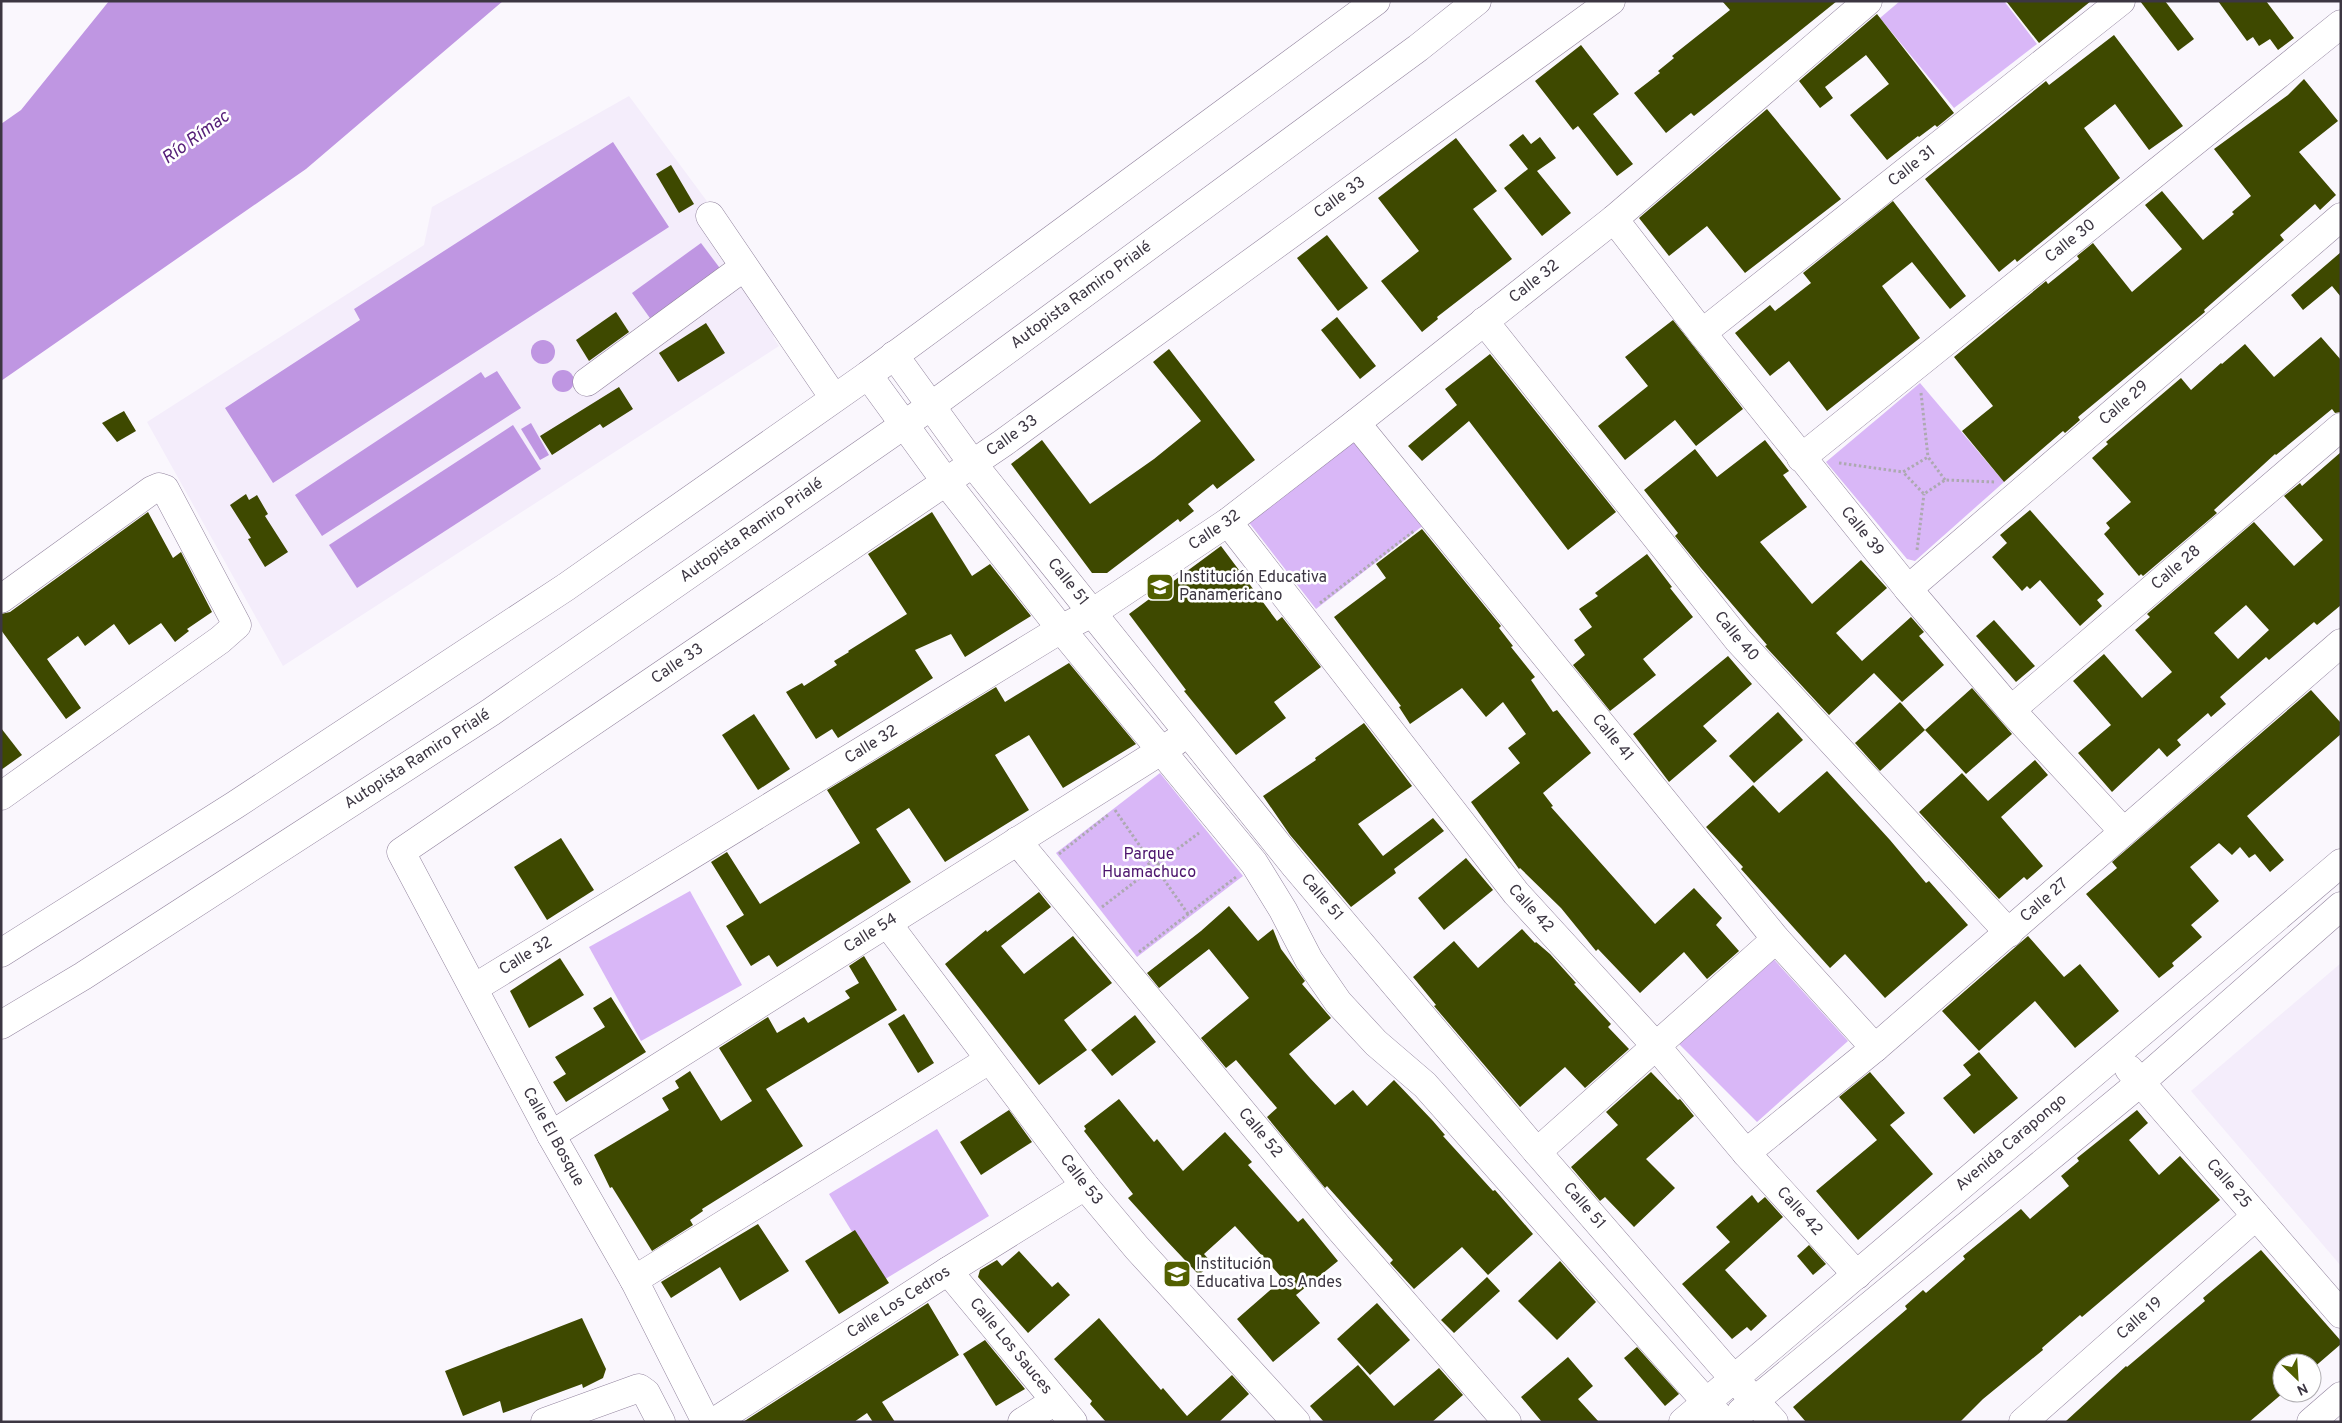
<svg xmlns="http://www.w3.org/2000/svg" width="2342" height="1423" font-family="Overpass,sans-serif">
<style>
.built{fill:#f4edfb}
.green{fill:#d9b7f7}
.water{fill:#bf96e2}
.building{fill:#3e4900;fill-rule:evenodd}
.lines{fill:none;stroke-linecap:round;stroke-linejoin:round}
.minor-casing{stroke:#92849e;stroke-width:29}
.highway-casing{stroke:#92849e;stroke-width:29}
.path{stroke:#ada9b1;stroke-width:3;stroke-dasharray:2.5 2.5;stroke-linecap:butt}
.minor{stroke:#fff;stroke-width:28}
.highway{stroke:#fff;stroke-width:28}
.labels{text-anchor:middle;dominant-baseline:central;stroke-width:5;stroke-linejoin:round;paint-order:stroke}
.street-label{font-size:16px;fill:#3c3642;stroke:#fff}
.poi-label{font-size:16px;fill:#3c3642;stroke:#fff;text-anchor:start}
.park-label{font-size:16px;fill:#4c146d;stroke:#fff}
.water-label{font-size:18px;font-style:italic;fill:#562078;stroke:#fff}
</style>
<rect width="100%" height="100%" fill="#faf7fd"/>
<g class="built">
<polygon points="629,96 795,320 773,337 779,346 283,666 147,422 424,245 432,207"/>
<polygon points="2341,963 2341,1266 2191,1091"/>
</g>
<g class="green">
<polygon points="1900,1 2004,1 2037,44 1954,108 1880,18"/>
<polygon points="1920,383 2004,482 1915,561 1907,559 1826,462"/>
<polygon points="1356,436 1425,524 1316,609 1247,520"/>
<polygon points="1160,773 1243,876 1137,957 1056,853"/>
<polygon points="690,891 742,985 641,1041 589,947"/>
<polygon points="1769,954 1848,1041 1757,1122 1673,1038"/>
<polygon points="937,1129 989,1216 882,1281 829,1194"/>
</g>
<g class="water">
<polygon points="109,1 503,1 306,169 1,381 1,124 21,110"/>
<polygon points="613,142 669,227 273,483 225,408 360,320 354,309"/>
<polygon points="701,243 722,271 652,321 632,293"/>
<circle cx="543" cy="352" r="12"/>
<circle cx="563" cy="381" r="11"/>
<polygon points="497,371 521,408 322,536 295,495 481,372 485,378"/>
<polygon points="531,423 549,455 540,460 521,429"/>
<polygon points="513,425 541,469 357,588 329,545"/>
</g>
<g class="building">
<polygon points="1722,1 1837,1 1709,104 1694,116 1691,113 1666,133 1634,93 1660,73 1658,71 1674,58 1672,56 1730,10"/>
<polygon points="2006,1 2091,1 2039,43"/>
<polygon points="2140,1 2165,1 2194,39 2178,51"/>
<polygon points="2218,1 2266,1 2294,38 2278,50 2270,39 2259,46 2253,37 2247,41"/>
<polygon points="1877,14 1954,113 1937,127 1935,125 1919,137 1918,136 1887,160 1850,115 1889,84 1866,55 1825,87 1833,98 1820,108 1799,81"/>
<polygon points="2114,35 2183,126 2149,150 2115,104 2084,128 2120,178 2017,262 2015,259 1999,272 1925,179 2046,81 2049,85"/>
<polygon points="1581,45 1619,94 1593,114 1633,164 1617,176 1578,126 1573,130 1535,81"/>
<polygon points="2304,79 2338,121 2299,152 2336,195 2320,210 2315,204 2280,235 2284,240 2204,310 2205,312 2078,417 2080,420 2065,433 2063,431 2004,482 1962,431 1993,406 1954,357 2046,281 2048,284 2079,259 2077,256 2093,243 2132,292 2182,249 2145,205 2162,191 2203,240 2234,214 2232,212 2251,196 2214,149 2288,95"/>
<polygon points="1767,109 1841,199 1745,273 1707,226 1669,256 1639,218"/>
<polygon points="1523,134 1531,144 1540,137 1556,158 1537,171 1571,213 1542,236 1504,188 1528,169 1509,145"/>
<polygon points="1456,138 1497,191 1473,209 1512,259 1437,317 1438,319 1422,332 1381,281 1419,251 1378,198"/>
<polygon points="671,165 694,204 679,213 656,174"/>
<polygon points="1893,201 1966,296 1950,309 1912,262 1882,286 1920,338 1827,411 1789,361 1770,376 1735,333 1770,305 1775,311 1811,283 1803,273"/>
<polygon points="1327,235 1368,288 1338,311 1297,258"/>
<polygon points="2341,252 2341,297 2332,286 2303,310 2291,295"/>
<polygon points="616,312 629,332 589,361 576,340"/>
<polygon points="1337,317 1376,366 1360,379 1321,330"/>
<polygon points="1673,320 1743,409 1696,446 1675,420 1625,460 1598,426 1648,386 1625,357"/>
<polygon points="706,323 725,353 678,382 659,353"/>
<polygon points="2321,337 2341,360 2341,412 2335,413 2332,409 2276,455 2275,454 2214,510 2217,513 2143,576 2141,574 2139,576 2104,534 2110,528 2106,523 2131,502 2092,458 2108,444 2106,442 2181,378 2191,390 2221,363 2222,364 2245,344 2274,377"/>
<polygon points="1169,349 1255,460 1217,489 1213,484 1188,504 1194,511 1180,522 1178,519 1107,573 1092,573 1011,464 1042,440 1090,504 1154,459 1201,421 1153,362"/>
<polygon points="1490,354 1616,512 1568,550 1469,421 1422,461 1408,446 1457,405 1445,389"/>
<polygon points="619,387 633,409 603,428 600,424 552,455 540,436"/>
<polygon points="124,411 136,431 117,442 102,423"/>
<polygon points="1765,440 1789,471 1783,475 1807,507 1760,542 1812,604 1861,560 1887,588 1836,633 1862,661 1911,617 1924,632 1919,636 1944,665 1902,702 1874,673 1829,715 1765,646 1767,645 1701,568 1675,536 1678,533 1644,490 1695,449 1717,477"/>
<path d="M2341,452V605L2317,625L2314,622L2269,660L2266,657L2220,697L2226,704L2211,717L2208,713L2177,740L2181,745L2167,757L2159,748L2112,792L2078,753L2111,725L2073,681L2104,654L2142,698L2172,672L2135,630L2150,617L2147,614L2254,522L2294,566L2323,540L2284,496L2300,483L2302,486ZM2246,605L2269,630L2238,659L2214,633Z"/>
<polygon points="246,494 249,500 257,495 268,514 265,516 288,552 265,567 248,539 251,538 230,505"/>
<polygon points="2030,510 2104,594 2097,600 2102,606 2080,626 2040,580 2030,589 2027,586 2022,591 1992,557 2007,543 2000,535"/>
<polygon points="148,512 173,558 181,552 212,612 187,629 189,631 175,642 161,623 129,645 114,624 85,646 78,636 47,659 81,708 66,719 1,630 1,614 10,612"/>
<polygon points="932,512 972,576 990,564 1031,616 965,657 951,634 915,650 933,678 838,738 832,729 816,739 786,692 802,683 804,686 837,665 834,661 849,652 848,651 907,614 868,554"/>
<polygon points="1422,529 1501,626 1499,628 1513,646 1511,647 1535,677 1531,680 1553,712 1557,710 1591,753 1543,793 1553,806 1551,807 1655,924 1694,888 1722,918 1716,925 1739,951 1707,979 1684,952 1640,993 1598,949 1596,951 1561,908 1520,868 1519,869 1471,802 1520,763 1508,748 1526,734 1503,702 1486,717 1462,688 1410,724 1399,707 1401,706 1334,617 1386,578 1376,564"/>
<polygon points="1221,546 1277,621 1282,617 1321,667 1274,702 1286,718 1236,755 1184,691 1186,690 1129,614"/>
<polygon points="1647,554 1672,587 1670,588 1693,617 1643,659 1656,675 1610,711 1573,665 1585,655 1574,640 1592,627 1579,609 1598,596 1595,593"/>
<polygon points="1994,620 2035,666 2016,682 1976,636"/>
<polygon points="1728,656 1752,684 1703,726 1717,741 1669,782 1633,734"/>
<polygon points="1069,663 1136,744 1063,788 1029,735 995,755 1029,810 945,862 909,808 876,829 911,882 777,967 769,955 751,966 726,926 744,915 711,862 727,852 760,904 860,843 827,790 996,687 1005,702"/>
<polygon points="1972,688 2012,734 1966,774 1925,730"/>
<polygon points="2311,690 2341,723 2341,734 2247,816 2284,860 2270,872 2255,854 2249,858 2240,847 2232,855 2219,843 2190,867 2219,901 2191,925 2202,937 2172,963 2174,966 2159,978 2086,894 2117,868 2112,862"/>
<polygon points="1900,702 1925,730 1880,771 1855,743"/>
<polygon points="1778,712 1803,740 1754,783 1729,756"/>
<polygon points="754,714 790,769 758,790 722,735"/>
<polygon points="1364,723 1412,786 1358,824 1383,856 1433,818 1444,831 1394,869 1396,873 1351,907 1290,835 1263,796 1316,760 1315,758"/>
<polygon points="1,728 22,755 1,770"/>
<polygon points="2035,760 2048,775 2001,817 2043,866 2027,880 2024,877 1999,899 1919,812 1962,773 1988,801"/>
<polygon points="1827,771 1890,840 1926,883 1929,881 1968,925 1885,998 1845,954 1830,968 1767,898 1741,869 1743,867 1706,827 1753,785 1779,813"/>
<polygon points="561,838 594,890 547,920 514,867"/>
<polygon points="1466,858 1493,890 1444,930 1418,898"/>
<polygon points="1039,892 1051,907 1001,946 1024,974 1073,936 1112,983 1064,1020 1087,1050 1039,1085 945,964 986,930 987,932"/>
<polygon points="1229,906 1258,941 1273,929 1281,949 1305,981 1302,984 1331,1018 1289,1054 1310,1078 1335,1105 1353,1090 1367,1106 1394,1080 1433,1121 1445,1135 1443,1136 1493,1191 1495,1190 1533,1234 1488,1275 1462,1247 1414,1289 1390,1263 1393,1260 1327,1186 1325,1188 1267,1117 1277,1108 1236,1060 1226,1068 1201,1038 1249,998 1209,949 1159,988 1147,973 1201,931"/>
<polygon points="1522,929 1535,943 1536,942 1550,954 1576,983 1574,984 1611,1024 1608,1027 1629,1049 1585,1088 1565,1067 1520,1107 1434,1006 1436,1005 1413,977 1454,941 1478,968"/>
<polygon points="2028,936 2064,977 2080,964 2119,1011 2075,1048 2035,1001 1979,1051 1942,1011"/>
<polygon points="864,956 897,1010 766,1089 803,1146 702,1209 703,1211 690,1220 693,1225 652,1251 612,1187 610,1188 594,1155 669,1110 662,1098 679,1088 675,1081 690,1071 721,1121 752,1101 719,1048 768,1017 777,1033 804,1017 808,1023 850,998 845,991 859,983 849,966"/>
<polygon points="560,958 584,995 529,1028 510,991"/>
<polygon points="611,997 646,1052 566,1102 553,1082 566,1074 555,1057 605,1027 593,1008"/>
<polygon points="904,1014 934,1063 918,1073 888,1024"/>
<polygon points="1135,1015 1156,1042 1112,1076 1091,1050"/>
<polygon points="1979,1052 2018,1098 1974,1134 1943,1098 1971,1075 1963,1065"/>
<polygon points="1651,1072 1678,1100 1680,1099 1694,1116 1646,1159 1675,1188 1634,1227 1605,1197 1600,1201 1571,1167 1618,1125 1606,1112"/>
<polygon points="1870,1072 1905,1113 1890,1125 1933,1174 1858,1240 1816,1191 1877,1140 1839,1097"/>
<polygon points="1119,1099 1154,1142 1157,1139 1183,1171 1225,1132 1252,1162 1248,1165 1298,1222 1303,1218 1338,1261 1296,1295 1320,1323 1273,1362 1237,1319 1283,1279 1235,1226 1204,1254 1212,1263 1199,1275 1166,1240 1128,1198 1133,1194 1084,1131 1086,1129 1084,1126"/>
<polygon points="1009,1110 1032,1142 981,1175 960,1142"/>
<polygon points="2137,1110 2148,1123 2129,1140 2159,1175 2180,1156 2220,1200 2082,1317 2080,1315 2042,1348 2043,1350 1983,1399 1960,1422 1806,1422 1793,1407 1907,1309 1905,1306 1923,1290 1926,1293 1965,1259 1963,1256 2021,1209 2030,1219 2069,1186 2061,1176 2079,1161 2077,1158"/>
<polygon points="1752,1195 1758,1203 1765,1197 1783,1217 1725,1270 1767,1316 1751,1331 1747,1327 1732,1339 1682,1284 1730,1242 1716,1227"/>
<polygon points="758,1224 789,1271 740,1301 720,1267 671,1298 661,1282"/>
<polygon points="855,1230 889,1283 839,1314 805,1261"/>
<polygon points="1809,1245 1826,1264 1813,1275 1797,1256"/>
<polygon points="2261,1250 2341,1341 2341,1344 2312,1369 2312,1363 2282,1363 2283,1393 2249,1422 2065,1422 2126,1366 2127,1367 2205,1301 2203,1298 2222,1282"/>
<polygon points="1019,1251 1052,1287 1058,1282 1070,1295 1028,1333 978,1277 980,1270 997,1260 1002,1266"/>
<polygon points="1560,1261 1596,1302 1557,1340 1518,1301"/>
<polygon points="1487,1277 1500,1291 1454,1333 1441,1320"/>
<polygon points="928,1303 959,1355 882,1402 895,1422 873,1422 867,1413 854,1422 743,1422"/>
<polygon points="1377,1303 1410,1340 1370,1375 1337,1339"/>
<polygon points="582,1318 606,1369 603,1378 583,1388 582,1384 503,1413 500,1401 463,1416 445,1371"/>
<polygon points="1099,1318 1161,1390 1163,1388 1187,1416 1232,1375 1249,1394 1219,1422 1106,1422 1090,1404 1092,1401 1054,1359"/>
<polygon points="985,1340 1025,1389 996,1406 963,1354"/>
<polygon points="1637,1347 1679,1394 1665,1406 1624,1358"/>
<polygon points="1568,1357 1593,1386 1578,1399 1599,1422 1542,1422 1521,1397"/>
<polygon points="1358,1365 1394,1406 1439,1368 1463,1395 1432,1422 1324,1422 1310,1406"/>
</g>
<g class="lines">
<defs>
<g id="minor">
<polyline points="710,216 834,398"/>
<path id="s1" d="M1614,219L1702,333L1908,589L2011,710L2123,831"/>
<path id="s2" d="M1484,321L1738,640L2009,933"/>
<path id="s3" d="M1702,333L2121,1"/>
<path id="s4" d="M894,355L973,464L1295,866L1537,1152L1721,1364L1774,1422"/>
<polyline points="868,375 946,482 1061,629 1254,863 1283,910 1309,960 1338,1002 1376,1043 1425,1085 1724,1422"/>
<polyline points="587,382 744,267"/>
<path id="s5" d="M1356,423L1776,939L1875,1048"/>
<path id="s6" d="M1801,458L2341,24"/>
<path id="s7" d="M1228,522L1516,893L1656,1046L1746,1153L1857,1275"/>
<path id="s8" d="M1908,589L2341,217"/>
<polyline points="1,599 152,490 159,487 165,489 237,625 220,640 1,796"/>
<path id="s9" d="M2011,710L2341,427"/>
<path id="s10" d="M1017,841L1338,1227L1507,1422"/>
<path id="s11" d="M887,923L1085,1186L1137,1248L1296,1422"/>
<path id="s12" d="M474,988L1061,629L1092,613L1228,522L1356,423L1614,219L1868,1"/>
<path id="s13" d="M2129,1069L2341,1314"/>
<path id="s14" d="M551,1135L1175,742"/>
<polyline points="1537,1152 1776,939"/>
<path id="s15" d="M1746,1153L1875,1048L2341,643"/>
<path id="s16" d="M948,1271L1073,1422"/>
<polyline points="634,1280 989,1060"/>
<polyline points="1741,1412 2141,1082 2341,906"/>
<polyline points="545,1422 639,1388 646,1393 661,1422"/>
<path id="s17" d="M706,1422L634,1280L551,1135L401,852L1003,443L1611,1"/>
<path id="s18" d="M714,1422L948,1271L1085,1186"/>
<polyline points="1022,1422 1055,1401"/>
<path id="s19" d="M1683,1422L2341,863"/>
<path id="s20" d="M2023,1422L2256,1216"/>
<polyline points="2311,1422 2341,1396"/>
</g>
<g id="highway">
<polyline points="1,953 235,805 566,587 868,375 1376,1"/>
<path id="s21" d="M1,1025L83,976L491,712L931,406L1418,48L1477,1"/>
</g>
</defs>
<use href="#minor" class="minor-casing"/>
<use href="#highway" class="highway-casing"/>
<g class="path">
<polyline points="1921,393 1928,457"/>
<polyline points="1839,463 1903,472"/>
<polyline points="1945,480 1928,457 1903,472 1924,494 1945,480 1996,482"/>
<polyline points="1917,550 1924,494"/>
<polyline points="1320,603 1414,531"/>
<polyline points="1115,810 1151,862"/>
<polyline points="1059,854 1108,815"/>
<polygon points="1154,860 1161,868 1152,875 1146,866"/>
<polyline points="1157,864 1199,833"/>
<polyline points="1158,871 1188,914"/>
<polyline points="1102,907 1149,871"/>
<polyline points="1139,952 1236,877"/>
</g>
<use href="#minor" class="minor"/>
<use href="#highway" class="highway"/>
</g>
<defs>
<symbol id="school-square" viewBox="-11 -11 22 22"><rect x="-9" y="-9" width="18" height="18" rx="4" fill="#526000" stroke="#fff"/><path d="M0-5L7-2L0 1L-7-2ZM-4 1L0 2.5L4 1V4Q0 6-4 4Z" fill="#fff"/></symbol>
</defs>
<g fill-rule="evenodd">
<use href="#school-square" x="1144" y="571" width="32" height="32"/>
<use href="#school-square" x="1161" y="1258" width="32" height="32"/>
</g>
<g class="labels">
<g class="street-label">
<text stroke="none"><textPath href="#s3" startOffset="268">Calle 31</textPath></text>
<text stroke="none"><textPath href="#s17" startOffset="1791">Calle 33</textPath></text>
<text stroke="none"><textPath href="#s6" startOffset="346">Calle 30</textPath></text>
<text stroke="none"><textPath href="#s12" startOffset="1276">Calle 32</textPath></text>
<text stroke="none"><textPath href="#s21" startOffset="1304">Autopista Ramiro Prialé</textPath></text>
<text stroke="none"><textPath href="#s8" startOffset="285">Calle 29</textPath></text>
<text stroke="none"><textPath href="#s17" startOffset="1386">Calle 33</textPath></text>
<text stroke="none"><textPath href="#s12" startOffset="871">Calle 32</textPath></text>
<text stroke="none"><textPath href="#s21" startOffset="899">Autopista Ramiro Prialé</textPath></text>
<text stroke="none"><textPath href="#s1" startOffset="399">Calle 39</textPath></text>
<text stroke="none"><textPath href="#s9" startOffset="218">Calle 28</textPath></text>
<text stroke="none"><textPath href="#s4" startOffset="286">Calle 51</textPath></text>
<text stroke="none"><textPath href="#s2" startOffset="404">Calle 40</textPath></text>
<text stroke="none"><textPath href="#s17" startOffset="981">Calle 33</textPath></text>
<text stroke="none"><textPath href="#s5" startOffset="406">Calle 41</textPath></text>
<text stroke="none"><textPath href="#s12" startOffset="466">Calle 32</textPath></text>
<text stroke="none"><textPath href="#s21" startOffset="494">Autopista Ramiro Prialé</textPath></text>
<text stroke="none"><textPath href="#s4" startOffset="691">Calle 51</textPath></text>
<text stroke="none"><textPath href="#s15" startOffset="391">Calle 27</textPath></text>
<text stroke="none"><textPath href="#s7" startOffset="491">Calle 42</textPath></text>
<text stroke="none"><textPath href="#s14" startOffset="378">Calle 54</textPath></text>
<text stroke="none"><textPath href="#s12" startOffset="61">Calle 32</textPath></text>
<text stroke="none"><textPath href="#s10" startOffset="380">Calle 52</textPath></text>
<text transform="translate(553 1137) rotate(61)">Calle El Bosque</text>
<text stroke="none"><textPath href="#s19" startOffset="431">Avenida Carapongo</textPath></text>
<text stroke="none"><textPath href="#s11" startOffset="322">Calle 53</textPath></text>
<text stroke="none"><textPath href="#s13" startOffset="152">Calle 25</textPath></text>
<text stroke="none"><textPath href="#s4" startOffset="1096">Calle 51</textPath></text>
<text stroke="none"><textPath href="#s7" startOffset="896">Calle 42</textPath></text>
<text stroke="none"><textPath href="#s18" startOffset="220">Calle Los Cedros</textPath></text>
<text stroke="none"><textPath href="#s20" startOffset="156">Calle 19</textPath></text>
<text stroke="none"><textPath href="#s16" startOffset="98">Calle Los Sauces</textPath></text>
</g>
<g class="poi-label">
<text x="1179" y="578">Institución Educativa<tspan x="1179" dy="18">Panamericano</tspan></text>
<text x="1196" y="1265">Institución<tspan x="1196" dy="18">Educativa Los Andes</tspan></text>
</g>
<g class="park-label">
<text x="1149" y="855">Parque<tspan x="1149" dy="18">Huamachuco</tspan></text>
</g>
<g class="water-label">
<text transform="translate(196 138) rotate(-36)">Río Rímac</text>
</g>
</g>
<rect width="2342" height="1423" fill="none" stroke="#3c3642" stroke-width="5"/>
<g transform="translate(2297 1378) rotate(155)"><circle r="24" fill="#ffffff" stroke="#b1afb3"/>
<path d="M0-4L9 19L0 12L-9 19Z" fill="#526000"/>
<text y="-8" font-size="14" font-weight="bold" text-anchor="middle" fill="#3c3642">N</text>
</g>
</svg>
